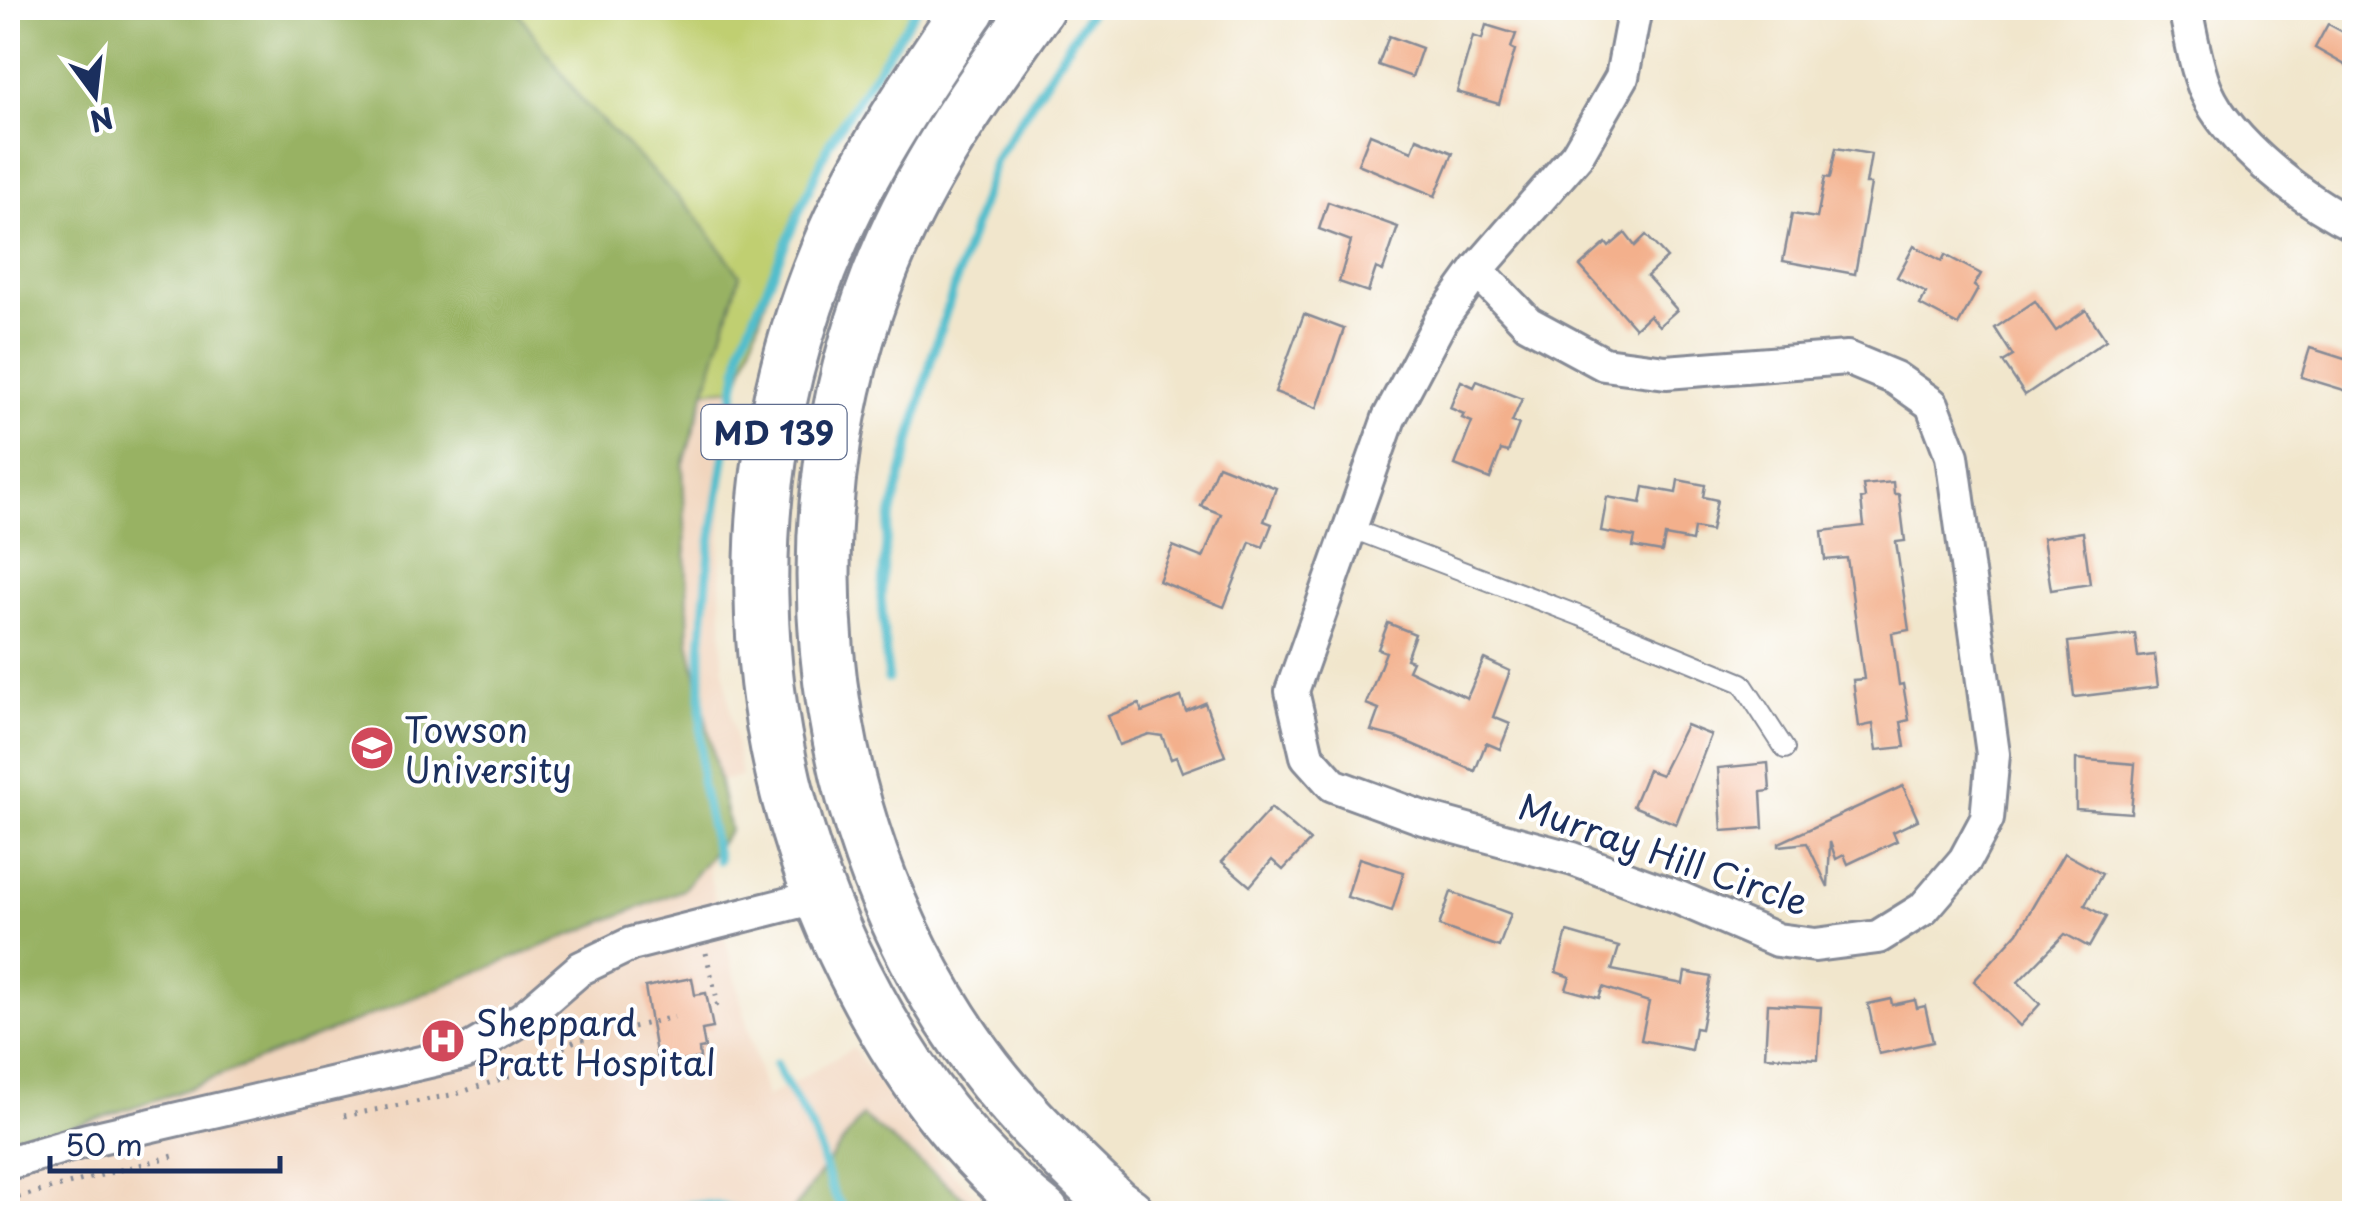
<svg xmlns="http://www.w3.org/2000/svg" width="2362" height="1221" font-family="'Playpen Sans',sans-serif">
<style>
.built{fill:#f1d5bd}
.green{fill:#c0cf71;stroke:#6e7f68;stroke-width:2.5}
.forest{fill:#98b263;stroke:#5a7060;stroke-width:2.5}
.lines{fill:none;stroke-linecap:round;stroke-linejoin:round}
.stream{stroke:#52becc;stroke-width:9}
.building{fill:#f3b08c}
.lane-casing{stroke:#868a95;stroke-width:22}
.street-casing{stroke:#868a95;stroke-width:38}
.primary-casing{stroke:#868a95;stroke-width:58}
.path{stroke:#868a95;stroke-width:5;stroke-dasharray:2.5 8;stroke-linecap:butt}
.lane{stroke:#fff;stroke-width:18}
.street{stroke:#fff;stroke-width:32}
.primary{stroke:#fff;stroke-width:52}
.labels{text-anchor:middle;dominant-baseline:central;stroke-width:8;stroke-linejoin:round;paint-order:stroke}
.shield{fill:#fff;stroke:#5f6d8e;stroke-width:2.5}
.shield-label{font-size:32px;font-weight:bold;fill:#1b2f5e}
.poi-label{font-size:35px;fill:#1b2f5e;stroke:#fff;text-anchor:start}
.street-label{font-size:35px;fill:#1b2f5e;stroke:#fff}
</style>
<rect width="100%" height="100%" fill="#fff"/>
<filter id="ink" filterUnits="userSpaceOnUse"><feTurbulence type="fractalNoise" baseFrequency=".01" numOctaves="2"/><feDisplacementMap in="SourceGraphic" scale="20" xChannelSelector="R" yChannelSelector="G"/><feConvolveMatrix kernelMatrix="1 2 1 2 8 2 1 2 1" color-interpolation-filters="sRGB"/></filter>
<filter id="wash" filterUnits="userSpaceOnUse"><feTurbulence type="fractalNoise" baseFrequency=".0048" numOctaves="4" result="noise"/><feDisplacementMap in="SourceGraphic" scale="40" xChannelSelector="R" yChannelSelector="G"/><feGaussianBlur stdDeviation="2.25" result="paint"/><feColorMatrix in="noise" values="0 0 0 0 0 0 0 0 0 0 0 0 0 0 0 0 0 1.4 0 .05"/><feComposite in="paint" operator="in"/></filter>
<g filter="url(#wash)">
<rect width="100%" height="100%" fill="#f1e6cc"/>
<polygon class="built" points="739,388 723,498 720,554 723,665 741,776 695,787 711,865 707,866 766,1098 853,1048 927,1148 994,1213 8,1214 8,439 103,441"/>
<polygon class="green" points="8,8 915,8 838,131 795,211 737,388 106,440"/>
<g class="forest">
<polygon points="8,8 515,8 582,101 694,213 740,275 683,466 689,641 730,831 683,890 174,1094 8,1147"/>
<polygon points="862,1116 983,1213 791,1213"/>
</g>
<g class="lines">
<g class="stream">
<polyline points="888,679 881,597 887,532 933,353 995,160 1092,8"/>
<polyline points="718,860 701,781 701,647 710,549 742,344 829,143 917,8"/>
<path d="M776,1064C787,1088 803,1110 814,1134C826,1161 826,1192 848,1214"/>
<path d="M636,1214C684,1204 704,1199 751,1214"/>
</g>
</g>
<g id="blocks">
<g class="building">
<polygon points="2328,24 2354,38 2354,70 2315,48"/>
<polygon points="1486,25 1516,34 1511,48 1515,50 1499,104 1457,92 1473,36 1482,39"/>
<polygon points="1389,36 1422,48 1412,77 1378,65"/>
<polygon points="1370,134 1412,151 1417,138 1453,153 1435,196 1358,164"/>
<polygon points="1836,148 1871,154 1866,184 1871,184 1855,274 1783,261 1792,214 1817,218 1825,177 1830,178"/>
<polygon points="1328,202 1398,227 1383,271 1376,268 1368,292 1339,282 1351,241 1319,229"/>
<polygon points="1625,233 1635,246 1646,235 1667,258 1647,276 1677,310 1659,326 1649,315 1635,328 1580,266 1606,243 1609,247"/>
<polygon points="1914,246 1942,261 1945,255 1981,274 1974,286 1978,289 1958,325 1920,305 1926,293 1897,277"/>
<polygon points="2035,301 2056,331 2086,310 2106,340 2025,395 2003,362 2013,356 1995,328"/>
<polygon points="1304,314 1344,329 1317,408 1275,392"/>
<polygon points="2310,348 2354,362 2354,393 2301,377"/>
<polygon points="1461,381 1474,387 1477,381 1522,399 1512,422 1519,424 1508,452 1501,450 1490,479 1455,465 1472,422 1462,418 1464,414 1450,408"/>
<polygon points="1218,465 1276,488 1264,521 1272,524 1263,547 1250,542 1224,607 1159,581 1173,546 1203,558 1221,514 1201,506"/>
<polygon points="1678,480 1705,485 1703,497 1717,500 1711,531 1694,528 1692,541 1665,536 1662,552 1633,547 1635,537 1601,531 1607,497 1641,503 1644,487 1676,493"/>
<polygon points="1893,482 1894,494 1899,494 1905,541 1896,542 1909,630 1892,633 1899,685 1903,684 1909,720 1901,722 1905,747 1877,750 1873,724 1859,727 1853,680 1864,679 1847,558 1825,560 1822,531 1864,526 1861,499 1865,498 1863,485"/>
<polygon points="2083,532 2090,584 2051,590 2043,538"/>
<polygon points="1388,623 1415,634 1406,659 1412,661 1408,670 1467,698 1484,659 1510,671 1493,717 1510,724 1500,749 1486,743 1475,771 1398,738 1371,731 1379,709 1366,704 1386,652 1378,649"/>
<polygon points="2135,634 2138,657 2154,655 2158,687 2074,697 2068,642"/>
<polygon points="1181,697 1186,711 1205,703 1225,756 1182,772 1176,757 1171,759 1162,736 1149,734 1119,745 1108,716 1139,704 1142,712"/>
<polygon points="1686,725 1711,735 1676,824 1633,806 1648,770 1661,775"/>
<polygon points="2076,759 2135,764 2131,813 2076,809"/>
<polygon points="1768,763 1770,791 1761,792 1763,828 1722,831 1718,768"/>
<polygon points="1903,786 1918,820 1893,832 1897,841 1848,864 1844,855 1836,859 1830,842 1828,887 1807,843 1779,846 1779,843"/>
<polygon points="1271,808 1310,841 1283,870 1272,860 1250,886 1222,862"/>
<polygon points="2064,853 2102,874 2085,905 2106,917 2089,947 2065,934 2018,982 2040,1004 2020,1026 1974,981 2018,932"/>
<polygon points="1359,858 1404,872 1392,911 1347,897"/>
<polygon points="1451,892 1511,914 1499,947 1439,926"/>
<polygon points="1567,932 1619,947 1612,970 1683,984 1685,972 1711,977 1701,1029 1695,1028 1691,1050 1641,1040 1649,1002 1603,987 1599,998 1566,989 1570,977 1556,972"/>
<polygon points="692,978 695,995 706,993 713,1028 702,1030 705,1048 699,1049 700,1058 666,1064 665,1058 657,1059 645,987"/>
<polygon points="1891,999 1892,1005 1915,1000 1917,1008 1925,1006 1933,1042 1879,1054 1868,1004"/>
<polygon points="1768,1004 1821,1007 1818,1059 1765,1056"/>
</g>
</g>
</g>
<g filter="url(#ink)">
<use href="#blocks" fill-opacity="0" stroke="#868a95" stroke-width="2.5"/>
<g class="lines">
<defs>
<polyline id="lane" points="1350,528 1580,616 1742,683 1785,749"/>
<g id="street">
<path d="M2185,8C2191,35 2195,65 2206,91C2229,143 2304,201 2354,225"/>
<polyline points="1477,270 1528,323 1604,364 1666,372 1847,358 1895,378 1932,404 1952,456 1993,754 1987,819 1965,860 1923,909 1878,937 1815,945 1777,940 1679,898 1573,859 1423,818 1333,785 1307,756 1292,691 1389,418 1441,320 1477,270 1577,155 1622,77 1635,8"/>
<polyline points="8,1163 87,1140 464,1053 522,1019 581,968 631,944 820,896"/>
</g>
<g id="primary">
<path d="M969,8C920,80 870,153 834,234C733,463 738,726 844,951C891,1050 956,1147 1043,1214"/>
<path d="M1037,8C985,81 931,156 894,239C779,497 806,810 966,1042C1007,1103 1061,1153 1114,1204L1128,1214"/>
</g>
</defs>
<use href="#lane" class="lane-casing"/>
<use href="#street" class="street-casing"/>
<use href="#primary" class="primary-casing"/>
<g class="path">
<polyline points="706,953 718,1004 710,1010"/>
<polyline points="344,1116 456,1094 510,1076 575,1041 674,1017"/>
<polyline points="8,1200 177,1155"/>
</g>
<use href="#lane" class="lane"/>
<use href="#street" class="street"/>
<use href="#primary" class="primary"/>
</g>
</g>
<defs>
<symbol id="university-disc" viewBox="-11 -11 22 22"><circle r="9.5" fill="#d1495b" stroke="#fff"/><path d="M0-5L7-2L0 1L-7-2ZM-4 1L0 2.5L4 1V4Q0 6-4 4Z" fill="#fff"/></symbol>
<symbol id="hospital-disc" viewBox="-11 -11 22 22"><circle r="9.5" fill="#d1495b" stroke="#fff"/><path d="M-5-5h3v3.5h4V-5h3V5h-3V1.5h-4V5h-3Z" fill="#fff"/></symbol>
</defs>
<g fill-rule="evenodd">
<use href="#university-disc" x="347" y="723" width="50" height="50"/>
<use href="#hospital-disc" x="418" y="1016" width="50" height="50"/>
</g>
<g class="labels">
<rect class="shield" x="701.5" y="405" width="145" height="54" rx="8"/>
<g class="shield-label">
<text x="774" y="432">MD 139</text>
</g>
<g class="poi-label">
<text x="404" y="728">Towson<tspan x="404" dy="40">University</tspan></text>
<text x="476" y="1021">Sheppard<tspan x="476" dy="40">Pratt Hospital</tspan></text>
</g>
<g class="street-label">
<text transform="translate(1664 853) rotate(19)">Murray Hill Circle</text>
</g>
</g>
<rect width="2362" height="1221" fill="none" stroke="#fff" stroke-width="40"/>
<g transform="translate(95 95) rotate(165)" stroke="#ffffff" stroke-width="8" paint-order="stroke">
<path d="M0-8L18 38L0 25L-18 38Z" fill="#1b2f5e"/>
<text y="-15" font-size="28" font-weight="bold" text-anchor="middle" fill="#1b2f5e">N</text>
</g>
<path d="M50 1156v15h230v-15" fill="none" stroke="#1b2f5e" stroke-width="5"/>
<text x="65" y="1156" font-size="30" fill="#1b2f5e" stroke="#ffffff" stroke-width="8" paint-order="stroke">50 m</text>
</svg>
